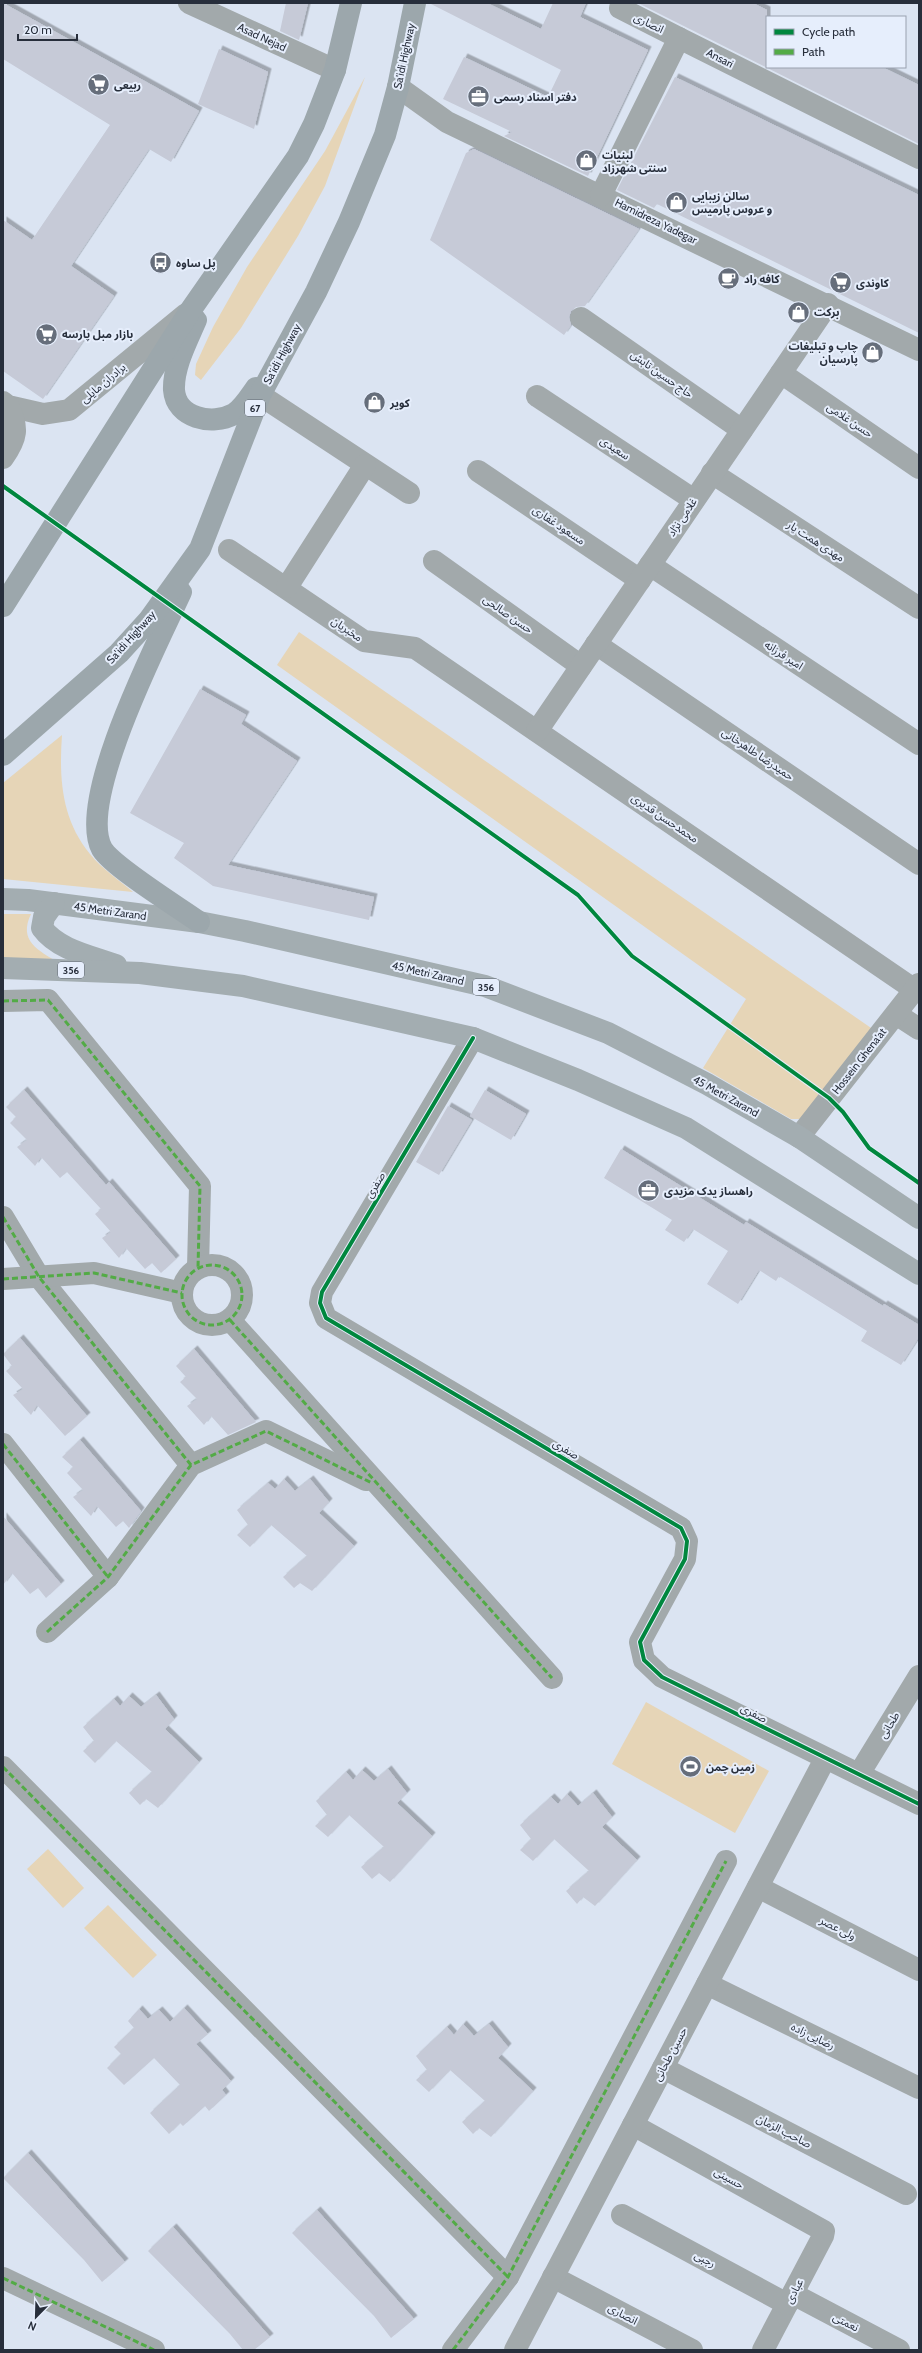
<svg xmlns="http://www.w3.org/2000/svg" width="922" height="2353" font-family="Cabin,'Noto Sans Arabic',sans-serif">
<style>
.green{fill:#e6d5b7}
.building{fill:#c6cad7;filter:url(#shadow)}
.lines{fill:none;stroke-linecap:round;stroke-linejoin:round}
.minor{stroke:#a2a9ab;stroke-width:22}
.major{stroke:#a3adb1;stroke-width:22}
.highway{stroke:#9ca7ac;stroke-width:22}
.quiet{stroke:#53ab46;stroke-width:3;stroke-dasharray:6 3;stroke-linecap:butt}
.cycleway-casing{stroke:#e6eefc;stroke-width:6}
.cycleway{stroke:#00873e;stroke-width:4}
.labels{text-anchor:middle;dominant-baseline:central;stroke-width:4;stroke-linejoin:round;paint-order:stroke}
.shield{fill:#e6eefc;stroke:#606875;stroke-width:1}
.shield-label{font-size:10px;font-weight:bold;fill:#272e3b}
.street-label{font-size:11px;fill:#272e3b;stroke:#e6eefc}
.poi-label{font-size:11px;font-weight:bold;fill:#272e3b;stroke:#e6eefc;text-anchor:start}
</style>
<defs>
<filter id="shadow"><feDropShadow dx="3.5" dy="-3.5" stdDeviation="0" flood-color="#0004"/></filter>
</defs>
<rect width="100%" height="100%" fill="#dbe4f2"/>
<g class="green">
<polygon points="365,77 325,186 298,236 241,328 201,380 195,375 196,364 213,327 247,267 325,151"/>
<polygon points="299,632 874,1030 800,1119 791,1119 703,1068 746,999 277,665"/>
<path d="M62,735C59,777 61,819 90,854C101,868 119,880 133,892L3,879V783Z"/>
<path d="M3,914H31C18,941 38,950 59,963L3,961Z"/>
<polygon points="646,1702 769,1771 735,1833 612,1764"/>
<polygon points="48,1849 84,1888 63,1908 27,1869"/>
<polygon points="108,1905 157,1955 133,1978 84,1928"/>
</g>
<g class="building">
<polygon points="3,3 199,111 171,162 149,149 71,266 114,296 43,399 3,371 3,220 32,240 110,125 3,59"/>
<polygon points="286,3 308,3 299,40 280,31"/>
<polygon points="429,3 487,3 541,29 553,3 586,3 580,17 648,50 588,176 504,136 512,132 443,99 464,57 548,97 561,70"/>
<polygon points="638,3 753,3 767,10 767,67 882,67 919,85 919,144"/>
<polygon points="219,49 268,72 254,129 198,104"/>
<polygon points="675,77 919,195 919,333 657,204 654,208 617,190"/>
<polygon points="474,149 639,229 585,306 576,307 571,311 569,317 571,325 564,335 430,240 466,153"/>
<polygon points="200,689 246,715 241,724 297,761 228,865 374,897 369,920 213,886 174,858 184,843 130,813"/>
<polygon points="24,1090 106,1185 109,1182 176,1259 161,1273 152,1263 145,1269 126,1248 119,1258 102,1238 111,1232 95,1214 101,1209 67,1172 60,1178 41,1157 35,1166 17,1147 27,1140 10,1123 16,1117 6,1107"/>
<polygon points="485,1090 526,1114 511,1140 470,1116"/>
<polygon points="448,1106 472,1120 439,1175 416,1162"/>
<polygon points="621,1149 744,1225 746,1222 883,1306 884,1304 919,1325 919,1337 901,1365 861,1341 867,1331 779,1276 776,1281 759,1270 738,1304 707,1284 728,1251 693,1229 684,1242 665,1230 672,1220 604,1178"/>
<polygon points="20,1338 87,1416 65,1436 37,1405 31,1415 13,1395 23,1389 6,1371 12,1366 3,1354"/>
<polygon points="194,1349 256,1422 228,1435 211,1416 204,1425 187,1406 197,1399 180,1382 186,1377 176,1366"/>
<polygon points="80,1440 141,1511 129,1528 123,1521 116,1527 97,1506 91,1516 73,1497 83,1490 67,1473 73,1467 62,1457"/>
<polygon points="284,1479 295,1491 310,1479 329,1502 319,1513 354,1546 312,1591 300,1583 294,1588 283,1577 307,1556 271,1525 250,1547 237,1535 248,1525 237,1510 268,1483 275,1489"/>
<polygon points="3,1516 61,1584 46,1598 38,1588 30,1594 12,1573 3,1585"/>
<polygon points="156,1695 174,1719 165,1729 199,1762 158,1808 146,1799 140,1805 129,1793 152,1772 116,1741 95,1763 83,1751 94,1741 83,1727 114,1699 120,1706 129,1696 141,1707"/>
<polygon points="388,1769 407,1793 397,1803 432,1836 390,1882 379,1873 372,1879 361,1867 384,1847 349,1815 328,1837 315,1826 327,1815 316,1801 346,1772 353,1780 362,1770 374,1781"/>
<polygon points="593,1793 612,1817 602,1827 637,1860 595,1906 583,1897 577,1904 566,1891 589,1871 554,1839 533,1861 520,1850 531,1839 520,1825 551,1797 558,1804 567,1794 578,1806"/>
<polygon points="184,2008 208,2034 196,2044 231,2081 222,2090 226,2095 209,2111 205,2106 183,2126 180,2123 169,2134 150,2113 180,2085 154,2058 124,2085 107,2068 121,2054 114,2047 134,2028 128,2021 139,2009 148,2019 159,2010 170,2022"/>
<polygon points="463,2024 474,2036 489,2024 508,2047 498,2058 533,2091 491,2137 479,2128 473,2134 462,2122 485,2101 450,2070 429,2092 416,2080 427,2070 416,2056 447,2027 454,2035"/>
<polygon points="28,2153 125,2262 102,2282 84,2260 3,2178"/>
<polygon points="317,2210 414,2319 391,2338 374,2316 292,2233"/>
<polygon points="173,2227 270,2337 254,2350 243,2350 230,2334 148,2251"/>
</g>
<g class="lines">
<g class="minor">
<polyline points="189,3 335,70"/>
<polyline points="620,8 679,38"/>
<polyline points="398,87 447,122 919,350"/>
<polyline points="601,195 679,38 919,158"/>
<polyline points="581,318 742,430"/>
<polyline points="781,373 919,468"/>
<polyline points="260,395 409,493"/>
<polyline points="537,396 694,500"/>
<polyline points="3,402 8,406 43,414 69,410 186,314"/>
<path d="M3,458C17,438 19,428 8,406"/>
<polyline points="478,471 640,580"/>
<polyline points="712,473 919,608"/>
<polyline points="229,550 364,641 415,648 915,990"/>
<polyline points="434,561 581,666"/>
<polyline points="650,565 919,744"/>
<polyline points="287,587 365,465"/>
<polyline points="596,644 919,864"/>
<polyline points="537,731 828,304"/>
<polyline points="3,1001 48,1000 200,1186 198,1268"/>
<polyline points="896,1014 919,1029"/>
<polyline points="473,1038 322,1292 320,1303 326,1318 681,1528 687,1541 685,1559 640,1642 644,1660 662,1677 919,1804"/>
<polyline points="799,1137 919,984"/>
<polyline points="3,1217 39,1277 191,1465"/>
<circle cx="212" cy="1295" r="30"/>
<polyline points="3,1279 94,1273 182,1293"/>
<polyline points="230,1320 552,1678"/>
<polyline points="3,1444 108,1577"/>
<polyline points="47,1632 108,1577 191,1465 266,1431 366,1480"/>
<polyline points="3,1767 508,2277"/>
<polyline points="859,1774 919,1676"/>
<polyline points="758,1887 919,1970"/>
<polyline points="707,1984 919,2088"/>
<polyline points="663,2068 906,2194"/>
<polyline points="633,2125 824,2231 823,2236 763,2350"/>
<polyline points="622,2215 787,2304"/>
<polyline points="553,2277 692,2350"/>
<polyline points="3,2278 154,2350"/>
<polyline points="793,2294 899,2350"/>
<polyline points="453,2350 508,2277 726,1861"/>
<polyline points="515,2350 825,1759"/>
</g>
<g class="major">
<polyline points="3,899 28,900 199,922 245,931 485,986 608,1033 707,1084 799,1137 919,1218"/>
<path d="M54,903L44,917L42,928C58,950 91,956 116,965"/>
<polyline points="3,968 140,973 243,986 473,1038 578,1080 686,1128 919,1274"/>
</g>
<g class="highway">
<path d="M196,320C187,341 173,367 174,390C176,418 212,426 234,414C243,408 249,398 256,388"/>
<path d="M181,592C158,642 76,801 102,849C113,867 178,907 199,922"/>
<polyline points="3,606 190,311 298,156 314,124 335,70 351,3"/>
<polyline points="3,755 119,653 149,620 200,549 260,395 316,292 349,222 385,135 398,87 415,3"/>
</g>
<g class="quiet">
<polyline points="3,1001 48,1000 200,1186 198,1268"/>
<polyline points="3,1217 39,1277 191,1465"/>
<circle cx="212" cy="1295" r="30"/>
<polyline points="3,1279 94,1273 182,1293"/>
<polyline points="230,1320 552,1678"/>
<polyline points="3,1444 108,1577"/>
<polyline points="47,1632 108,1577 191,1465 266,1431 372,1483"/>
<polyline points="3,1767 508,2277"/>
<polyline points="3,2278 154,2350"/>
<polyline points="453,2350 508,2277 726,1861"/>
</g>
<defs>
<g id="cycleway">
<polyline points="3,486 578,895 632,956 829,1098 843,1112 869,1148 919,1183"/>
<polyline points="473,1038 322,1292 320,1303 326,1318 681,1528 687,1541 685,1559 640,1642 644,1660 662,1677 919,1804"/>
</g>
</defs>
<use href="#cycleway" class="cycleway-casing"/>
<use href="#cycleway" class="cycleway"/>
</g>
<defs>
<symbol id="supermarket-disc" viewBox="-11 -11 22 22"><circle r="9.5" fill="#666e7b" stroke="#e6eefc"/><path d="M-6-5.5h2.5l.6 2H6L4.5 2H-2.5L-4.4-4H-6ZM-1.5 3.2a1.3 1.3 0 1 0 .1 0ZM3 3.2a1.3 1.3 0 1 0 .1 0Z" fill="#fff"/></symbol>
<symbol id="office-disc" viewBox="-11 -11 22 22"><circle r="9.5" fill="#666e7b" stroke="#e6eefc"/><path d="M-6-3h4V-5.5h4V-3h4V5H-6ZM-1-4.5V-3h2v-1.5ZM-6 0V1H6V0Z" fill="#fff"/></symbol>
<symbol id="shop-disc" viewBox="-11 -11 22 22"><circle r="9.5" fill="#666e7b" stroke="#e6eefc"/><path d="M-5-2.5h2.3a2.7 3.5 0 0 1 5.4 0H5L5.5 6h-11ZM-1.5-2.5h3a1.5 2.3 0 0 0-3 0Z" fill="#fff"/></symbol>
<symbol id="bus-disc" viewBox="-11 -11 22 22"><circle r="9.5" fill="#666e7b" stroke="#e6eefc"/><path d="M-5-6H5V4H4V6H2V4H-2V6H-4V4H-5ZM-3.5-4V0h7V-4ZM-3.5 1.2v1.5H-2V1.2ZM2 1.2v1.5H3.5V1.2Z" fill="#fff"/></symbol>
<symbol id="cafe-disc" viewBox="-11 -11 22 22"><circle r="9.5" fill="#666e7b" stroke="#e6eefc"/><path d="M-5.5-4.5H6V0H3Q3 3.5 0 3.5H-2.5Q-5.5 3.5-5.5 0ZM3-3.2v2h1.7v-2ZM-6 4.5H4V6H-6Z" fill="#fff"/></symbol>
<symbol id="stadium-disc" viewBox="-11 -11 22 22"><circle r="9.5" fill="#666e7b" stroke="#e6eefc"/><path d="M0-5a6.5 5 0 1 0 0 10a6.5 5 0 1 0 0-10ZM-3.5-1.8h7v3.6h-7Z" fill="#fff"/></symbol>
</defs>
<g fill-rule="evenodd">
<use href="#supermarket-disc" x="86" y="72" width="25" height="25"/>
<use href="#office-disc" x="466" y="84" width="25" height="25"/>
<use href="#shop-disc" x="574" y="148" width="25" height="25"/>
<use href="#shop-disc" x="664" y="190" width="25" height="25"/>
<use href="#bus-disc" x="148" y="250" width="25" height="25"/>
<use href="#cafe-disc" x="716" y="266" width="25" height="25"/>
<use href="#supermarket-disc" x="828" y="270" width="25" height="25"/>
<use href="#shop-disc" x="786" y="300" width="25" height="25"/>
<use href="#supermarket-disc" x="34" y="322" width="25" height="25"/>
<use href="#shop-disc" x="860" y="340" width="25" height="25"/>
<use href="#shop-disc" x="362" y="390" width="25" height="25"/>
<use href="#office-disc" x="636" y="1178" width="25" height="25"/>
<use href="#stadium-disc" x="678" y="1754" width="25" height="25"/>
</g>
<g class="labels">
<g class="shield">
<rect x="245" y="400" width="20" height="16" rx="3"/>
<rect x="58" y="962" width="26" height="16" rx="3"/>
<rect x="473" y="979" width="26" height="16" rx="3"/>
</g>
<g class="shield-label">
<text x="255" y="408">67</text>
<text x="71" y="970">356</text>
<text x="486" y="987">356</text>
</g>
<g class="street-label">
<text transform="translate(649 23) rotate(26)">انصاری</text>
<text transform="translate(262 37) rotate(25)">Asad Nejad</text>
<text transform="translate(404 56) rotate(-78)">Sa'idi Highway</text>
<text transform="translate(720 58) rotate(27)">Ansari</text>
<text transform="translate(656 221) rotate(26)">Hamidreza Yadegar</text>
<text transform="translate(282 354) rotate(-62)">Sa'idi Highway</text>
<text transform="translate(662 374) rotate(35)">حاج حسین تابش</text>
<text transform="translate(103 383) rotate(-40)">برادران مایلی</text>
<text transform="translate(850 420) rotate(34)">حسن غلامی</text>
<text transform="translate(615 448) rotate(33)">سعيدی</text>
<text transform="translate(682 517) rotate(-56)">غلامی نژاد</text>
<text transform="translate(559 525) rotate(34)">مسعود غفاری</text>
<text transform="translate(816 541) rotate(33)">مهدی همت یار</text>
<text transform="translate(508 614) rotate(35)">حسن صالحی</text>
<text transform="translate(347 629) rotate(34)">مخبریان</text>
<text transform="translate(131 637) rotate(-48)">Sa'idi Highway</text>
<text transform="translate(784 655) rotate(33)">امیر فرزانه</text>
<text transform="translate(758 754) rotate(34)">حمیدرضا طاهرخانی</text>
<text transform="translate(665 818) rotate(34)">محمدحسن قدیری</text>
<text transform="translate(110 911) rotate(8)">45 Metri Zarand</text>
<text transform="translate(428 973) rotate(13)">45 Metri Zarand</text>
<text transform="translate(859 1061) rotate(-52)">Hossein Ghena'at</text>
<text transform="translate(726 1096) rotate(29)">45 Metri Zarand</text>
<text transform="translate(375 1185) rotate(-59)">صفری</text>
<text transform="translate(566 1449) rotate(31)">صفری</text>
<text transform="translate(754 1713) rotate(27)">صفری</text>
<text transform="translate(889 1725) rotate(-59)">طحانی</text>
<text transform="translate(838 1928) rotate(27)">ولی عصر</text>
<text transform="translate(813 2036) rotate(26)">رضایی زاده</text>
<text transform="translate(670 2054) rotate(-62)">حسین طحانی</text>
<text transform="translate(784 2131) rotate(27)">صاحب الزمان</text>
<text transform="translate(729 2178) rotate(29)">حسینی</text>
<text transform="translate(705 2259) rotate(28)">رجبی</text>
<text transform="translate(794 2291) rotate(-62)">عبادی</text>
<text transform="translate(623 2314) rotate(28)">انصاری</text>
<text transform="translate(846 2322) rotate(28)">نعمتی</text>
</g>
<g class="poi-label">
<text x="114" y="85">ربیعی</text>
<text x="494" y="97">دفتر اسناد رسمی</text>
<text x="602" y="155">لبنیات<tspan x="602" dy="13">سنتی شهرزاد</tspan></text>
<text x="692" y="196">سالن زیبایی<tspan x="692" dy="13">و عروس پارمیس</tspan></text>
<text x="176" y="263">پل ساوه</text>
<text x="744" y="279">کافه راد</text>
<text x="856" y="283">کاوندی</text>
<text x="814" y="312">برکت</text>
<text x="62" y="334">بازار مبل پارسه</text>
<text x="858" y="346" text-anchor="end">چاپ و تبلیغات<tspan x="858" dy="13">پارسیان</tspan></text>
<text x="390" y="403">کویر</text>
<text x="664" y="1191">راهساز یدک مزیدی</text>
<text x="706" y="1767">زمین چمن</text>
</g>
</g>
<rect width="922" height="2353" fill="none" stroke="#272e3b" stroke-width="8"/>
<rect x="766" y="16" width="140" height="52" fill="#e6eefc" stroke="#9aa1af"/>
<rect x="774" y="29" width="20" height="6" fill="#00873e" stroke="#9aa1af"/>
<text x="802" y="36" font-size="12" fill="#272e3b">Cycle path</text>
<rect x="774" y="49" width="20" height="6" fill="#53ab46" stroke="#9aa1af"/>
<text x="802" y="56" font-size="12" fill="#272e3b">Path</text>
<g transform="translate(36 2317) rotate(203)" stroke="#e6eefc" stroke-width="3" paint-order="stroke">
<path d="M0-3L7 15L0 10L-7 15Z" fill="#272e3b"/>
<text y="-6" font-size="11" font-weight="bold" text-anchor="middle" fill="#272e3b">N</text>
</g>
<path d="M18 34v6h59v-6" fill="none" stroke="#272e3b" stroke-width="2"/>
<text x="24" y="34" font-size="12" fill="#272e3b" stroke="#e6eefc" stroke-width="3" paint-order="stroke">20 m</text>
</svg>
